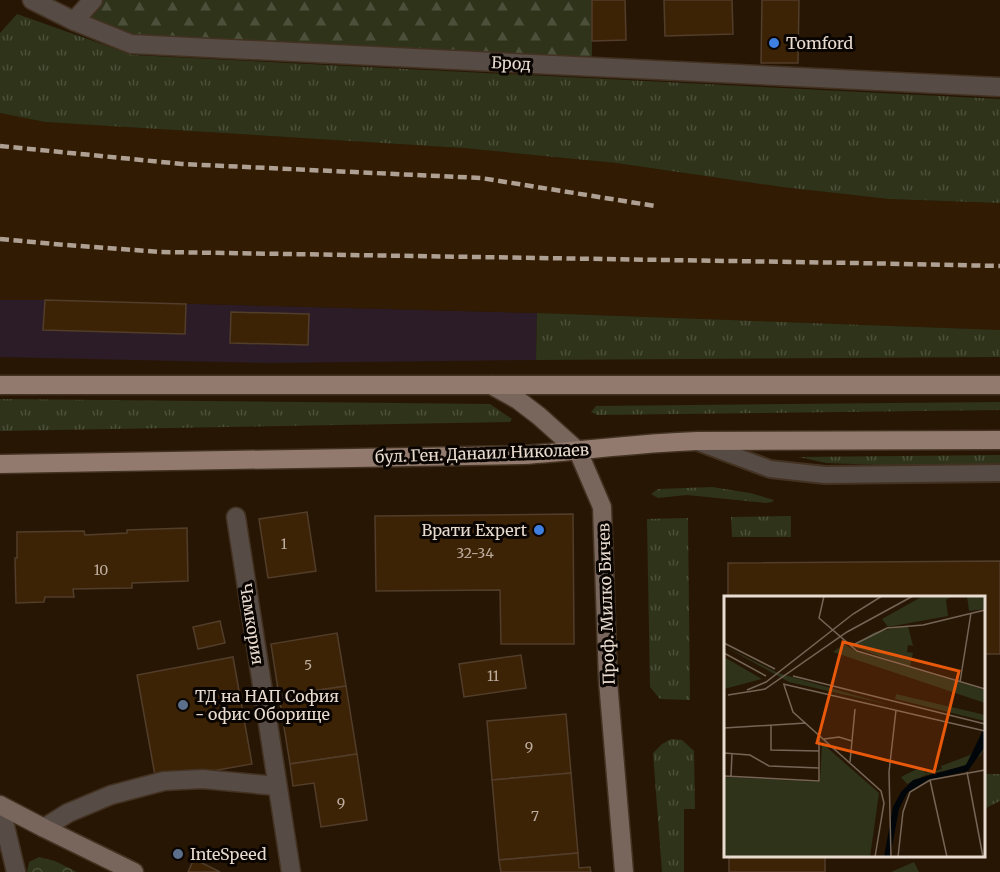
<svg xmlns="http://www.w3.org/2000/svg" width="1000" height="872" font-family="Merriweather,serif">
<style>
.commercial{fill:#2b1c27}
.built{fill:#321b03}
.grass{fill:url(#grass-tufts)}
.forest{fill:url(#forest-firs)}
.park{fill:url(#park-crowns)}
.building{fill:#3d2306;stroke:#513d2a;stroke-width:1.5}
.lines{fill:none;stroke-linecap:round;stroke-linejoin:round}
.service-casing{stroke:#433221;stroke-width:20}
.minor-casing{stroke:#433221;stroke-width:21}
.secondary-casing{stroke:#433221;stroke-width:21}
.primary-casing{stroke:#433221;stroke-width:21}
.service{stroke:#564b45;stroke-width:16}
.minor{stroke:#564b45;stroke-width:18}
.secondary{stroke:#78665c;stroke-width:18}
.primary{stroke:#927b6e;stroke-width:18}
.rail{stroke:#afa094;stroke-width:4.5;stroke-dasharray:9 4.5;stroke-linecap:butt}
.shop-dot{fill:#3f7fe0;stroke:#0b0501;stroke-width:2}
.service-dot{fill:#5c6f8a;stroke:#0b0501;stroke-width:2}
.labels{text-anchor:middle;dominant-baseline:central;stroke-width:6;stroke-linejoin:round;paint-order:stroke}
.number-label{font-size:14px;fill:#bdad9e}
.poi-label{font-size:16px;fill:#e8dbd0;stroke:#0b0501;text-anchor:start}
.street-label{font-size:16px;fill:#e8dbd0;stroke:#0b0501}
.inset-road{fill:none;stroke:#756556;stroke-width:1.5}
.view{fill:#e8590c;fill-opacity:0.15;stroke:#e8590c;stroke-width:3}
.inset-edge{fill:none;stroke:#e8dbd0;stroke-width:3}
</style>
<defs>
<pattern id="grass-tufts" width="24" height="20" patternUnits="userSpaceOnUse" patternTransform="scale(1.5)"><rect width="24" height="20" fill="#2e331a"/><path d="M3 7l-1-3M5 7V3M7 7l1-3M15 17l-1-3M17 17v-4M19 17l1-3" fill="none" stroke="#4c503a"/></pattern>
<pattern id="forest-firs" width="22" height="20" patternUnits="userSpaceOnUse" patternTransform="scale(1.5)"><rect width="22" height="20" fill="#2e331a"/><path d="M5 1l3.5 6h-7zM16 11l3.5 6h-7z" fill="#4c503a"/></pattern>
<pattern id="park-crowns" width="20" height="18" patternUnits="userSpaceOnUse" patternTransform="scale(1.5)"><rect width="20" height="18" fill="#2e331a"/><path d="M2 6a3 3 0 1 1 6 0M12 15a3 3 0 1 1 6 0" fill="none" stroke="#4c503a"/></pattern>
</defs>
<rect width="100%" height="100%" fill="#281605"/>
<polygon class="commercial" points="0,300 45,300 537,313 536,360 270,363 0,357"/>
<polygon class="built" points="0,113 45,122 463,148 616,163 782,187 889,199 1000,203 1000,330 537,313 45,300 0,300"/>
<g class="grass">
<polygon points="17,14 133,55 1000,99 1000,203 889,199 782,187 616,163 463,148 45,122 0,113 0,33"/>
<polygon points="537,313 1000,330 1000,357 536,360"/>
<polygon points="0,399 490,404 512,419 510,422 0,431"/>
<polygon points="1000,402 1000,410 597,415 591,412 596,406"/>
<polygon points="1000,455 1000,464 882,465 826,463 799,457"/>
<polygon points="712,487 750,493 774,500 772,502 766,503 687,495 658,498 651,494 658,489"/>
<polygon points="791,516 791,537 732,537 731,517"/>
<polygon points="688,518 690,700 660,699 650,687 647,519"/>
<polygon points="671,739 682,740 694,751 695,809 684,809 684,872 662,872 653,753 662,744"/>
<polygon points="984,774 1000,774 1000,801 984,809"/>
<polygon points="914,862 919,872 891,872"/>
</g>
<polygon class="forest" points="93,0 592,0 592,67 131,44 74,21"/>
<polygon class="park" points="39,857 55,861 77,872 27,872 29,862"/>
<g class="building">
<polygon points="592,0 625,0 626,40 592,41"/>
<polygon points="664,0 732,0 733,34 665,36"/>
<polygon points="762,0 799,0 798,63 761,63"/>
<polygon points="45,300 186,304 185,334 43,330"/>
<polygon points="231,312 309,314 308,345 230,343"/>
<polygon points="307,512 316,571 268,578 259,519"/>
<polygon points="573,514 574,644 501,644 500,590 376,591 375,516"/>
<polygon points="187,528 188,581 132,583 132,588 73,589 74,597 45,597 44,602 16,603 15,558 17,558 17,532 84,531 85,535 127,533 127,530"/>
<polygon points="1000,561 1000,654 984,654 984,598 728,598 728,563"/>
<polygon points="220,621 225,643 198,649 193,627"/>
<polygon points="337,633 346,686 279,696 271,644"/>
<polygon points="521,655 526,688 464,697 459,664"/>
<polygon points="233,657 252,764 156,781 137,675"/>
<polygon points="346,686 357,754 290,764 279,696"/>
<polygon points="566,714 571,773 492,780 487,721"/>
<polygon points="357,754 367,820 321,827 314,783 293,786 290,764"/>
<polygon points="571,773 578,853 499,860 492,780"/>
<polygon points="578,853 579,868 590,867 591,872 501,872 499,860"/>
<rect x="729" y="856" width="96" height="16"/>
<polygon points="194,859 220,872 188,872"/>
</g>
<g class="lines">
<defs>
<polyline id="service" points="700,443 770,469 825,475 1000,473"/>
<g id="minor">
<polyline points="32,0 74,21 131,44 1000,87"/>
<polyline points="74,21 93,0"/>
<polyline points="236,517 291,872"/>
<polyline points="0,805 16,872"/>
<polyline points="44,828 68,813 111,795 164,781 202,779 277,786"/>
</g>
<g id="secondary">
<polyline points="491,385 518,400 539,416 578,451 602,507 608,681 624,872"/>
<polyline points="0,805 44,828 134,872"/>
</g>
<g id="primary">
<polyline points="0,385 1000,385"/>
<path d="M0,464L523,455C581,451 638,443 697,441L1000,440"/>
</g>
</defs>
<use href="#service" class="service-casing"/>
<use href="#minor" class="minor-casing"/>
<use href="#secondary" class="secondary-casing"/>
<use href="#primary" class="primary-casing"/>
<use href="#service" class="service"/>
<use href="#minor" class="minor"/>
<use href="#secondary" class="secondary"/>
<use href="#primary" class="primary"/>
<g class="rail">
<polyline points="0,146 182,164 481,178 655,206"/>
<polyline points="0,239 66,245 161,252 856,263 1000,266"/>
</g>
</g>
<g class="shop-dot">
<circle cx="774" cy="43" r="6"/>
<circle cx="539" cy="530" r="6"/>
</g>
<g class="service-dot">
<circle cx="183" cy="705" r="6"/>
<circle cx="178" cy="854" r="6"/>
</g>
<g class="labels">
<g class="number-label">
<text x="284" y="544">1</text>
<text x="475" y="553">32-34</text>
<text x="101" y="570">10</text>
<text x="308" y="665">5</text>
<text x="493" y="676">11</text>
<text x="529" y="747">9</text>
<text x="341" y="803">9</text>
<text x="535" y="816">7</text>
</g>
<g class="poi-label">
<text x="786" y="43">Tomford</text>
<text x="527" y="530" text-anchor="end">Врати Expert</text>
<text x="195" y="696">ТД на НАП София<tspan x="195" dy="18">- офис Оборище</tspan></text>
<text x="190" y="854">InteSpeed</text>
</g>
<g class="street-label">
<text transform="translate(511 63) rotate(3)">Брод</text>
<text transform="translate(482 453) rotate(-2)">бул. Ген. Данаил Николаев</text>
<text transform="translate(606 604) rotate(-92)">Проф. Милко Бичев</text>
<text transform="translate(252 624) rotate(81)">Чамкория</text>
</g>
</g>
<g transform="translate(724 596)">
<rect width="261" height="261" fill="#281605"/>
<path d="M199,0H228L222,4L224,20L164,31L158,23ZM243,0H261V13L245,15ZM120,48L133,56L261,94V107L109,56ZM0,50L54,77L166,109L65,86ZM0,61L38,83L0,93ZM172,98L261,119V125L171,103ZM254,149L260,152L257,159L238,171L202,179L183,188L177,181L191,174L200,172L201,177L218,173L217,170L246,159Z" fill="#2e331a"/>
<path d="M184,30L189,50L184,49L183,56L189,57L186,71L127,50L151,36Z" fill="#2e331a"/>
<path d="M98,147L155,197L146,261H0V181L96,186Z" fill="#2e331a"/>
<path d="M261,130L260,152L244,175L204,184L183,197L175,213L166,261H160L169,211L177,196L189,184L242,169Z" fill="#000609"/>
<path class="inset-road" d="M100,0L95,22L133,55L261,93M0,47L51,73M127,50L163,32L199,29L261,14M0,57L42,80M69,80L261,128M236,86L247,17M59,88L261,135M60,89L69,116L157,195L160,207L151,261M23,94L42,86L129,18L158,0M4,99L41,93L123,36L189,0M47,129V154L95,155M0,132L82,127M100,143L115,141L128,145M0,157L26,159L45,170L95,172M126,166L131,113M243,176L259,261M0,180L95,185V139M7,180L8,157M206,184L223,261M167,261L165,176L172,114M174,261L179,216L186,196L206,184L261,174"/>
<path class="view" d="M119,46L235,75L210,176L93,147Z"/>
<rect width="261" height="261" class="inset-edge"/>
</g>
</svg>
